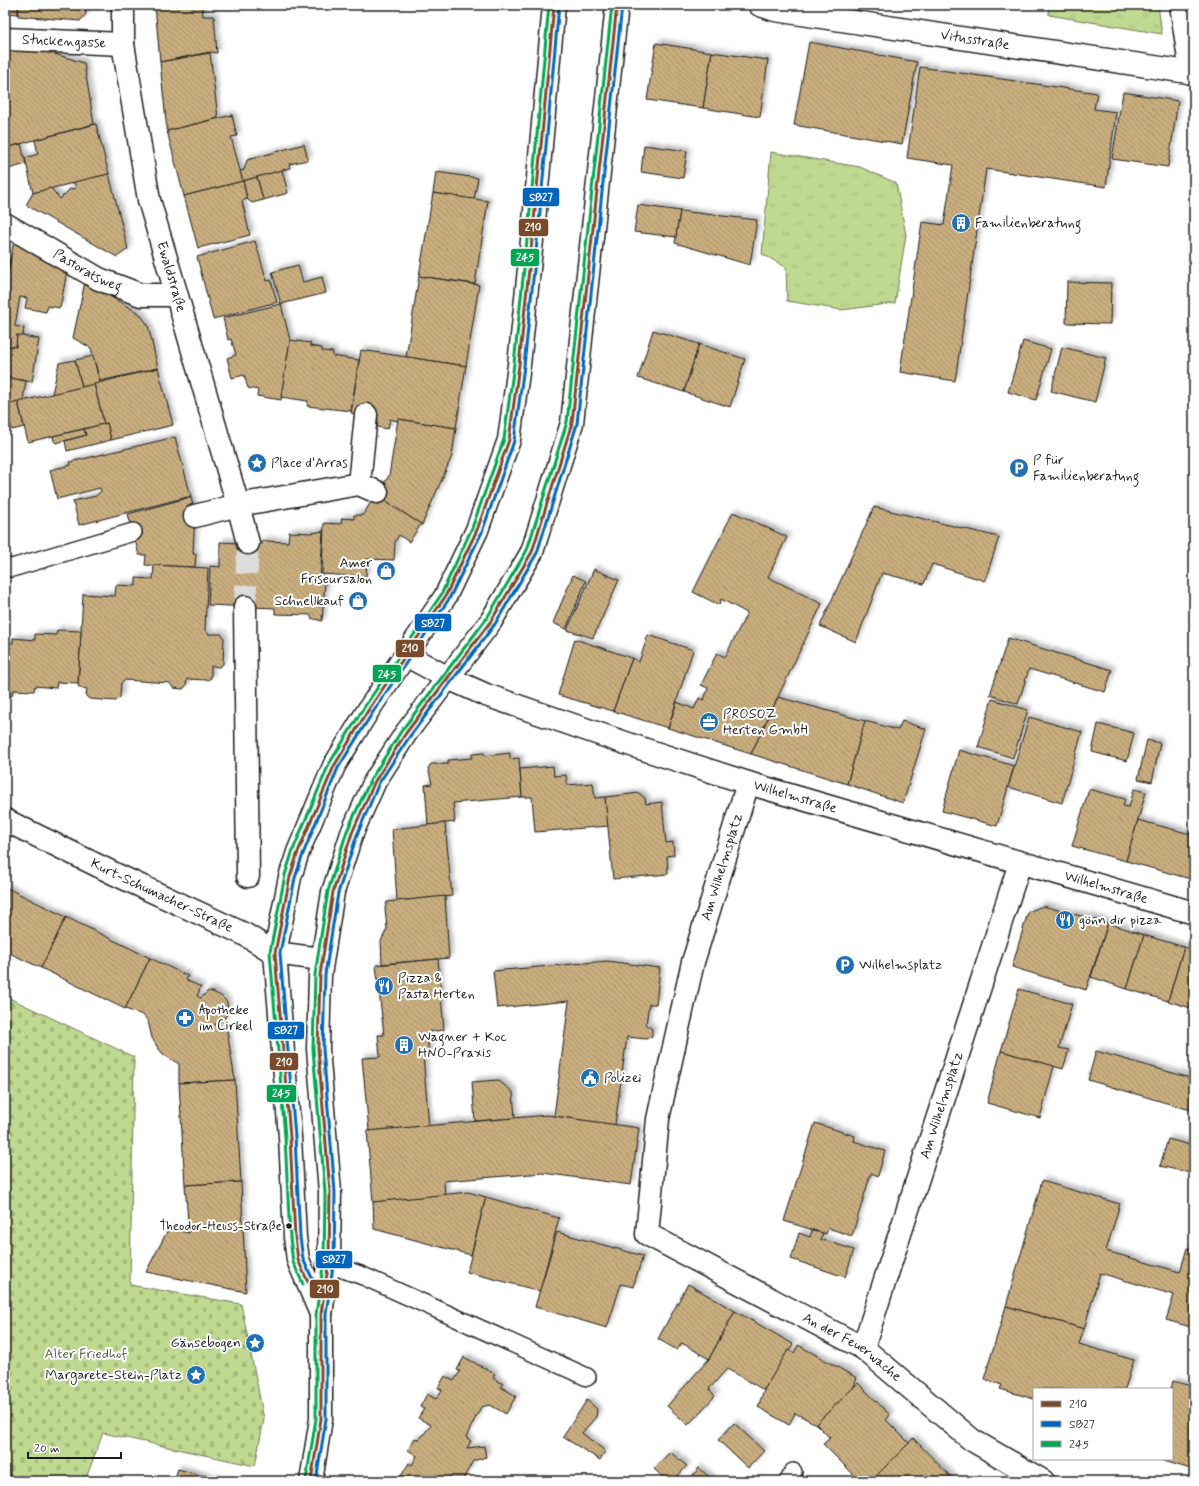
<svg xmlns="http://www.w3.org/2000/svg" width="1199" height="1486" font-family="Mynerve,sans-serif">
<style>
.cemetery{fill:url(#cemetery-stones);stroke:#6e7a56}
.park{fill:url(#park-tufts);stroke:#6e7a56}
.building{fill:url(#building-back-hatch);stroke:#1c1c1c;filter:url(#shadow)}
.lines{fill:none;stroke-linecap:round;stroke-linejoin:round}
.pedestrian-tunnel{stroke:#ddd;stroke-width:22;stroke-dasharray:22 11;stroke-linecap:butt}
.service-casing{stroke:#1c1c1c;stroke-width:20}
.pedestrian-casing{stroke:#1c1c1c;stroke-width:25}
.minor-casing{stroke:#1c1c1c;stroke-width:25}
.secondary-casing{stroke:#1c1c1c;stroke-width:25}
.service{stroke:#fff;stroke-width:17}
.pedestrian{stroke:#fff;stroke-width:22}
.minor{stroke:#fff;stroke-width:22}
.secondary{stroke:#fff;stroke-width:22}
.bus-1-casing{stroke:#fff;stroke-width:6}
.bus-2-casing{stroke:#fff;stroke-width:6}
.bus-3-casing{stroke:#fff;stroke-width:6}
.bus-1{stroke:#7a4b2a;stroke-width:3}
.bus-2{stroke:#0065bd;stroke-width:3}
.bus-3{stroke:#00a651;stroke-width:3}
.bus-dot{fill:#1c1c1c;stroke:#fff;stroke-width:1.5}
.labels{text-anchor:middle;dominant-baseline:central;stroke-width:4;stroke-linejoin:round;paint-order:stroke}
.bus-label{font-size:13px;fill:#1c1c1c;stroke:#fff;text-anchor:end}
.street-label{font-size:14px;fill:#1c1c1c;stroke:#fff}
.poi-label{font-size:14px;fill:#1c1c1c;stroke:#fff;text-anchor:start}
.park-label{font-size:14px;fill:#555e45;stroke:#fff}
.line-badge{stroke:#fff;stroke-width:1.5}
.badge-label{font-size:11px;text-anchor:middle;font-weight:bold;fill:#fff}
</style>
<defs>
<pattern id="cemetery-stones" width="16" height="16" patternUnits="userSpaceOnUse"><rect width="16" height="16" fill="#c0d990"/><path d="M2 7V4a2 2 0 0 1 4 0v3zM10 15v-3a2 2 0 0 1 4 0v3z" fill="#a4ba7c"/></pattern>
<pattern id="park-tufts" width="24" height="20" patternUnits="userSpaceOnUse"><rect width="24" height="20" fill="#c0d990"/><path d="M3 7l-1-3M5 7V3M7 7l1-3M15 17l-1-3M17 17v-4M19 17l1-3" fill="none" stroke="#a4ba7c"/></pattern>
<pattern id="building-back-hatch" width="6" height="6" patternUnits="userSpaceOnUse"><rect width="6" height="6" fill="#c8ad7e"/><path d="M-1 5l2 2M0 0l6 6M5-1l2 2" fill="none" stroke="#ab946c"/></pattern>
<filter id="shadow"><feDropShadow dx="3.5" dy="-3.5" stdDeviation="2" flood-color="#0004"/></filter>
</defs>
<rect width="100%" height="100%" fill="#fff"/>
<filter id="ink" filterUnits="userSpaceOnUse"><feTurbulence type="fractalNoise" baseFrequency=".025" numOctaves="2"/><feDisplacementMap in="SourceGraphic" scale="8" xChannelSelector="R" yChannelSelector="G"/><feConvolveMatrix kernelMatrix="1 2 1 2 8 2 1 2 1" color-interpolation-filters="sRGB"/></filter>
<g filter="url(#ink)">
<polygon class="cemetery" points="5,996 134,1057 130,1285 241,1304 264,1419 255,1466 103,1433 85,1481 5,1481"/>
<g class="park">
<polygon points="1048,5 1158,5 1162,34 1049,15"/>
<polygon points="771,152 860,167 896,183 906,235 895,303 842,310 787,301 786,267 762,254"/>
</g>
<g class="building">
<polygon points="5,5 18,5 18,14 5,13"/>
<polygon points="19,5 85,5 86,14 80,21 18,16"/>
<polygon points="155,5 202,5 203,16 214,16 217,53 210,52 160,62"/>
<polygon points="809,42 917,62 902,144 794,125"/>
<polygon points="656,43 712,52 703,108 647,100"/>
<polygon points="26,45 84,63 94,124 5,148 5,48"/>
<polygon points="712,52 768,60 760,117 703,108"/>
<polygon points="210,53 218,118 167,131 160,62"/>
<polygon points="920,67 1097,93 1094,109 1116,112 1106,187 986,169 955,381 900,372 922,222 944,225 953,165 907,158"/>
<polygon points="1123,92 1178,101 1168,167 1112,159"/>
<polygon points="232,115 237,136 231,137 243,181 184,196 167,131"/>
<polygon points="96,124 109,174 33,193 25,158 38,154 35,140"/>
<polygon points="21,144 26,164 5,170 5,148"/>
<polygon points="304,144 308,160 289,164 290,168 243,181 240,171 244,170 247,160"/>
<polygon points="644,145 687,151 683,178 641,172"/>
<polygon points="282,170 288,193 263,200 257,177"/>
<polygon points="436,172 478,178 474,200 433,193"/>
<polygon points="109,174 128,249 117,257 26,205 33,193 51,188 60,199 70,189 76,188 74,182"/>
<polygon points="257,177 263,200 252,203 247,199 243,181"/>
<polygon points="243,181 247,199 242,201 250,235 198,248 184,196"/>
<polygon points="433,193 488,201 475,284 419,276"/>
<polygon points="638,205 680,211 676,237 634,232"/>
<polygon points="680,211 757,220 750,265 675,243"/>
<polygon points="14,240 67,272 60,308 48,306 46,312 25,308 27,298 20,297 15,326 24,328 23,336 17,335 16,347 5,346 5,290"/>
<polygon points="255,241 267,281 271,280 277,302 213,319 197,257"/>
<polygon points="5,259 10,260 5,286"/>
<polygon points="298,265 303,282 322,277 326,293 281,304 272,272"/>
<polygon points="419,276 479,285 466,366 406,357"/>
<polygon points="85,282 139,313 148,325 158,368 100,381 91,348 73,338"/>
<polygon points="1067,282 1111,283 1110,324 1066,323"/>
<polygon points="281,304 290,340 281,400 257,396 258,390 248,388 244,375 232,378 227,358 236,355 231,339 228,340 223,318"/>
<polygon points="653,330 699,344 684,392 638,378"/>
<polygon points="17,335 39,339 32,382 5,377 5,346 16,347"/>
<polygon points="290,340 311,343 310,346 322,348 322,351 333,352 333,356 359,360 351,411 307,406 308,401 281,397"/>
<polygon points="1023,341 1051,349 1036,400 1008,392"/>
<polygon points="699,344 745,359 730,407 684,392"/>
<polygon points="1062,347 1106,358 1095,402 1051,391"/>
<polygon points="361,350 466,366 456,428 398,419 397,421 390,419 388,429 377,427 378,418 351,413"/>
<polygon points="93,356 100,383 82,387 75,360"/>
<polygon points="75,360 82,387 52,394 59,363"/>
<polygon points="158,368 173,425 111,440 107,423 104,424 94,384"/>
<polygon points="5,377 26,381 23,401 5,405"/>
<polygon points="94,384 104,424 28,442 18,402"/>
<polygon points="18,402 24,427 12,430 6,405"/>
<polygon points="398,419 456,428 452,456 422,525 376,495 389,476"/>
<polygon points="107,423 111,440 67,451 65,441 86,435 84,429"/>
<polygon points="84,429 86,435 56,443 54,441 53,436"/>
<polygon points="175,437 191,496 79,525 73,501 96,496 101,491 100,488 57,499 50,470 71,465 70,462"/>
<polygon points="375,495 421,524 409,542 399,535 395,542 394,560 367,559 366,577 322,574 324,523 341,524 342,518 354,519 354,515 363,515"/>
<polygon points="191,497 195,514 193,554 196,554 195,567 145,565 146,555 139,555 128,514"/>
<polygon points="874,507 999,537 985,581 932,564 924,584 882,573 856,642 820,626"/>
<polygon points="733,512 787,537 768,577 822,604 751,754 668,728 677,702 694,709 699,698 704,700 708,688 701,685 717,653 725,657 747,613 721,599 719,605 693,592"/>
<polygon points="323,531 320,582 325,582 322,621 311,618 311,615 275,614 275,608 208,605 210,566 220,567 220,542 262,544 262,541 288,542 289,532 312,533"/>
<polygon points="154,565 208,568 205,630 208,634 221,634 224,638 223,664 219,667 211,666 211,678 207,680 187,679 186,686 183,689 173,688 170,683 124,680 121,683 120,697 116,701 89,699 86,696 87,689 81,688 78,686 83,594 115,596 116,585 136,586 136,578 153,579"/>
<polygon points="594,569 619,580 593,638 567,630"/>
<polygon points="573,575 586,581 566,629 553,623"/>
<polygon points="57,630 81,631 78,683 57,682 56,688 35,686 34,691 13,690 12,696 5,695 5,643 13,643 13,638 35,640 35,634 56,635"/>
<polygon points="648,635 693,650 668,728 613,711 632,658 639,662"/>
<polygon points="1008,638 1112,670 1105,692 1029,669 1018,704 990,695"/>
<polygon points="575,639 632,658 613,711 558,695"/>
<polygon points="778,697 865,721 847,784 751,754"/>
<polygon points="992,699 1028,710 1013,758 978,747"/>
<polygon points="1029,717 1082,732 1062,803 1008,787"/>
<polygon points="865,721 898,730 902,721 926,729 903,803 847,784"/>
<polygon points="1098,724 1134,733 1127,761 1092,752"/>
<polygon points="1147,740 1160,743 1152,782 1138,779"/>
<polygon points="959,750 1014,766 997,826 942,811"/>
<polygon points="484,753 485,756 510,753 510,759 519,758 522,797 453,803 455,822 428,825 425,785 432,784 428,768 431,764 448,764 448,760 472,758 472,754"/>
<polygon points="553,766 554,776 566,775 567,785 593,783 595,798 605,797 609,826 535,832 532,797 522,797 520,769"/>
<polygon points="1089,789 1125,799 1123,806 1129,807 1134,789 1146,792 1126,861 1072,846"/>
<polygon points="639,793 645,798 646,804 662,802 666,843 673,842 674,855 667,856 668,874 613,879 605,797"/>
<polygon points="1138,820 1194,835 1194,880 1126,861"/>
<polygon points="445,823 452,896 397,901 392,829"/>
<polygon points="5,887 66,917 41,968 5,951"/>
<polygon points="445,896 449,958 382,964 381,941 387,929 385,908 387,902"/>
<polygon points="1043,906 1108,923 1086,990 1012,967 1028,912"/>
<polygon points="66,917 150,958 125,1009 41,968"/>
<polygon points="1108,923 1144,935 1127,989 1091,977"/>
<polygon points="1144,935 1184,947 1168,1001 1127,989"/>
<polygon points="1184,947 1194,950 1194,1009 1168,1001"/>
<polygon points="150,958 188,976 186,980 201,987 197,996 201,998 208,991 213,992 221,996 227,1002 228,1012 223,1021 215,1024 219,1029 226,1025 235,1080 179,1083 179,1064 164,1055 158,1048 152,1038 148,1021 143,1015 125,1009"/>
<polygon points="438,959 444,1030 427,1032 429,1055 423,1055 429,1126 369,1131 362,1058 380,1057 378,1035 384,1035 376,965"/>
<polygon points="607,961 660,968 656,1004 649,1004 646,1024 652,1029 652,1036 646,1039 627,1037 615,1125 554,1116 569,1001 497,1008 493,971"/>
<polygon points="1019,989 1072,1004 1059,1048 1069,1050 1063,1069 1001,1051"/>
<polygon points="1001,1051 1054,1066 1040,1118 987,1103"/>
<polygon points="1096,1051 1194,1079 1194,1111 1088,1080"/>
<polygon points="235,1080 241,1182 185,1185 179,1083"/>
<polygon points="498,1080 513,1092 515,1118 475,1121 472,1082"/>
<polygon points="547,1115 639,1128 631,1185 543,1173 444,1181 445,1196 373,1202 367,1131"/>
<polygon points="815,1123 855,1136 854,1141 885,1151 878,1176 871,1173 852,1236 828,1228 826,1234 784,1221"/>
<polygon points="1168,1139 1194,1146 1194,1174 1160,1166"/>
<polygon points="1042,1181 1120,1204 1106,1251 1180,1272 1187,1248 1194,1250 1194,1328 1166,1320 1174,1295 1100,1273 1084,1329 1006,1306"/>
<polygon points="241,1182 246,1292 146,1272 169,1228 189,1233 185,1185"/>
<polygon points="468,1192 486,1197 471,1255 374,1229 373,1202"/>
<polygon points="486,1197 559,1218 540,1291 467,1272"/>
<polygon points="812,1230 823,1233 821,1239 854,1250 845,1277 791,1259 799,1233 810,1237"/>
<polygon points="557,1232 643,1256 633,1287 621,1284 607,1328 535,1307"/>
<polygon points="688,1284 735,1311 709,1359 682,1343 677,1350 658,1339"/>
<polygon points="1006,1306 1084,1329 1079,1344 1134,1360 1125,1389 1034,1389 1034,1399 1000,1389 1002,1385 984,1379"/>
<polygon points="735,1311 793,1344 764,1390 727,1369 709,1389 715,1396 688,1425 667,1406 709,1359"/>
<polygon points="798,1345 857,1378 853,1389 816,1424 795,1413 789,1425 758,1407 764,1390 788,1350 794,1353"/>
<polygon points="464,1357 495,1374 493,1378 503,1384 501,1387 516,1396 506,1414 490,1405 481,1407 466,1437 471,1441 467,1448 484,1446 486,1457 473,1461 462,1481 407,1481 408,1480 401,1476 409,1463 412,1465 417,1456 408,1450 415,1438 419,1440 431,1425 418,1418 424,1409 420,1407 427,1394 436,1399 442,1390 438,1388 445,1376 454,1381 460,1371 457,1370"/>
<polygon points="1173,1381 1194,1387 1194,1470 1157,1459 1172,1459 1171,1389"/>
<polygon points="858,1383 890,1415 886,1420 909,1443 871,1481 860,1481 823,1444 830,1438 816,1424"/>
<polygon points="587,1400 597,1409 596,1417 582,1433 605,1451 600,1460 563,1437"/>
<polygon points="734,1423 764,1451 748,1468 718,1440"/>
<polygon points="913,1438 955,1481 871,1481 909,1443"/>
<polygon points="670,1452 687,1466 673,1481 667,1481 654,1469"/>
<polygon points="699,1468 714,1481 688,1481"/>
<polygon points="178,1469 222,1481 174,1481"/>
</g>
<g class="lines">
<polyline class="pedestrian-tunnel" points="245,607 248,543"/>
<defs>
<g id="service">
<polyline points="5,567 12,568 133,532"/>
<polyline points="329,1264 363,1276 587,1377"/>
<polyline points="788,1481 793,1472"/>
</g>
<g id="pedestrian">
<path id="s1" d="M123,5V44L149,200L238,505L248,543"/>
<path id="s2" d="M5,39L123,44"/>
<path id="s3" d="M5,224L99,279L141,295H176"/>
<polyline points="359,484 366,415"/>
<polyline points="195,516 238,505 359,484 377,492"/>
<polyline points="245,607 248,876"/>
</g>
<g id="minor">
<path id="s4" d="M760,5L775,10L1194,73"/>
<polyline points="1181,5 1191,73"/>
<path id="s5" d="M406,655L448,678L486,695L637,747L748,783L1194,913"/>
<path id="s6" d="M748,783L693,962L677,1033L658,1119L647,1234L863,1348L972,1440L1043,1481"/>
<path id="s7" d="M5,820L117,875L244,934L275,953L321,959"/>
<path id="s8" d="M863,1348L1020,863"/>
</g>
<g id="secondary">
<polyline points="321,1314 298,1260 295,1237 290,1137 275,953 290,877 298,852 334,766 369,709 445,597 477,530 509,440 519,365 534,221 554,5"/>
<polyline points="311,1481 321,1419 321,1314 329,1260 330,1192 318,1049 320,975 333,892 352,833 375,781 406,733 491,621 532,552 572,423 617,5"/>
</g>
</defs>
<use href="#service" class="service-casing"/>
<use href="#pedestrian" class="pedestrian-casing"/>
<use href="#minor" class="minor-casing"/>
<use href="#secondary" class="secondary-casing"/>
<use href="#service" class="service"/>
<use href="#pedestrian" class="pedestrian"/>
<use href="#minor" class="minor"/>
<use href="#secondary" class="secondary"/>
<defs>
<g id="bus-1">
<polyline points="308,1282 298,1260 295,1237 290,1137 275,953 290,877 298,852 334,766 369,709 445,597 477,530 509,440 519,365 534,221 554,5"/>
<polyline points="311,1481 321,1419 321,1314 329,1260 330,1192 318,1049 320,975 333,892 352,833 375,781 406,733 491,621 532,552 572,423 617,5"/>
</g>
<g id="bus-2">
<polyline points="313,1280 303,1259 300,1237 295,1137 280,953 295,878 303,854 338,768 373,712 449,599 482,532 514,441 524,366 539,222 559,5"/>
<polyline points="316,1481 326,1419 326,1314 334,1260 335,1192 323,1049 325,975 338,893 357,835 379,783 410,736 495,624 537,553 577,424 622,6"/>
</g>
<g id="bus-3">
<polyline points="303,1284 293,1262 290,1238 285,1137 270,952 285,875 293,850 329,764 365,706 441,595 472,528 504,439 514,364 529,221 549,5"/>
<polyline points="306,1480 316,1419 316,1314 324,1260 325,1192 313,1049 315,975 328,891 347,831 371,779 402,730 487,618 527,550 567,422 612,5"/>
</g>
</defs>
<use href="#bus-1" class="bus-1-casing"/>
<use href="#bus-2" class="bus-2-casing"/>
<use href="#bus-3" class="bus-3-casing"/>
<use href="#bus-1" class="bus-1"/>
<use href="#bus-2" class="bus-2"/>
<use href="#bus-3" class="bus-3"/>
</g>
</g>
<defs>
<symbol id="building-disc" viewBox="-11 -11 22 22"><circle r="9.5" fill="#1f6fb2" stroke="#fff"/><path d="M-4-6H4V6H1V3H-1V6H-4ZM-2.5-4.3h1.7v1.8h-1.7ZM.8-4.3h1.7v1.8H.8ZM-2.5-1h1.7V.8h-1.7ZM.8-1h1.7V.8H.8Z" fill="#fff"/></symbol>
<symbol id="sight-disc" viewBox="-11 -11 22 22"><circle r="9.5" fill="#1f6fb2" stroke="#fff"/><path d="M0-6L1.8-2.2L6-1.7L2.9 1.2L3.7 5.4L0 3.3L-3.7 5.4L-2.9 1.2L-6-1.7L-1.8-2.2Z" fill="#fff"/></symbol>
<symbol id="parking-disc" viewBox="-11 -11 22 22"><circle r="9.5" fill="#1f6fb2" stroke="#fff"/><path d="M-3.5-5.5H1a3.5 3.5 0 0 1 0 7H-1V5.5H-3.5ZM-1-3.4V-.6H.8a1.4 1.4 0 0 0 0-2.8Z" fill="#fff"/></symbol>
<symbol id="shop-disc" viewBox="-11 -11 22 22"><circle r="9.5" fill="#1f6fb2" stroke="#fff"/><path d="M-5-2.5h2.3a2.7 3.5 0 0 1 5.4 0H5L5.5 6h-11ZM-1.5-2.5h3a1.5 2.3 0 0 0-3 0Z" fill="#fff"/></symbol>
<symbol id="office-disc" viewBox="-11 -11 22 22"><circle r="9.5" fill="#1f6fb2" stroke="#fff"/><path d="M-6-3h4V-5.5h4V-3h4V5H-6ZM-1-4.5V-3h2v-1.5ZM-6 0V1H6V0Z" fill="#fff"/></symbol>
<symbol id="restaurant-disc" viewBox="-11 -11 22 22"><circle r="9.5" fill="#1f6fb2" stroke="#fff"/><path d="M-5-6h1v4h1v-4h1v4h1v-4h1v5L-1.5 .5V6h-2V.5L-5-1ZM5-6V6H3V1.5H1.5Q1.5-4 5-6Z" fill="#fff"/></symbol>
<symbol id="pharmacy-disc" viewBox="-11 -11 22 22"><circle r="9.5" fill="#1f6fb2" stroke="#fff"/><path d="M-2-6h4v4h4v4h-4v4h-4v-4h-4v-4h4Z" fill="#fff"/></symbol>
<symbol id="civic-disc" viewBox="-11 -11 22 22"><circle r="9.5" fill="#1f6fb2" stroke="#fff"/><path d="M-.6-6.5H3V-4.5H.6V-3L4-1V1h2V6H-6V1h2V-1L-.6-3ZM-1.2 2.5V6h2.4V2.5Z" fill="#fff"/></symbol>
</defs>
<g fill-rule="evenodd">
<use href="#building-disc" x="950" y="212" width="22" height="22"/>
<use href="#sight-disc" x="246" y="452" width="22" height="22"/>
<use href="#parking-disc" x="1008" y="457" width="22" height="22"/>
<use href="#shop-disc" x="375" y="560" width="22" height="22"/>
<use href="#shop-disc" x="347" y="590" width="22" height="22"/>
<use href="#office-disc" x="698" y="711" width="22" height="22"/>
<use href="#restaurant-disc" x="1054" y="909" width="22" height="22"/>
<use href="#parking-disc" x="834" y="954" width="22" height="22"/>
<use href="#restaurant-disc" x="373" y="975" width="22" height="22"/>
<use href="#pharmacy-disc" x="174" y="1007" width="22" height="22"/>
<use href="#building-disc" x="393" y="1034" width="22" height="22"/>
<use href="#civic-disc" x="579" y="1067" width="22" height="22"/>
<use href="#sight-disc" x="244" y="1332" width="22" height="22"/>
<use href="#sight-disc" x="185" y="1364" width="22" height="22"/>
</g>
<circle class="bus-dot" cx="289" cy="1226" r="3.5"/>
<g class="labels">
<g class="bus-label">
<text x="282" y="1226">Theodor-Heuss-Straße</text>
</g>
<g class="street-label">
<text stroke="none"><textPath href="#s2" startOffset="59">Stuckengasse</textPath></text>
<text stroke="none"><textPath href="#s4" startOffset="218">Vitusstraße</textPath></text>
<text stroke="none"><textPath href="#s3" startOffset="95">Pastoratsweg</textPath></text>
<text stroke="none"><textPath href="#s1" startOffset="277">Ewaldstraße</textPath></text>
<text stroke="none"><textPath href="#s5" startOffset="415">Wilhelmstraße</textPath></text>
<text transform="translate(722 867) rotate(-73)">Am Wilhelmsplatz</text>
<text stroke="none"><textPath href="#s5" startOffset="739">Wilhelmstraße</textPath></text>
<text stroke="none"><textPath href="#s7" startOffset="174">Kurt-Schumacher-Straße</textPath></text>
<text stroke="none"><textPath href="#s8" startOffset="255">Am Wilhelmsplatz</textPath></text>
<text stroke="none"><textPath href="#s6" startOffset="698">An der Feuerwache</textPath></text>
</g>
<g class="poi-label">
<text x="975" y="223">Familienberatung</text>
<text x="1033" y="460">P für<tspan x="1033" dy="16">Familienberatung</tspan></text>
<text x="271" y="463">Place d'Arras</text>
<text x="372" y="563" text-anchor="end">Amer<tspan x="372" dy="16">Friseursalon</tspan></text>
<text x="344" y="601" text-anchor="end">Schnellkauf</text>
<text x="723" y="714">PROSOZ<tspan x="723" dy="16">Herten GmbH</tspan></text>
<text x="1079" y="920">gönn dir pizza</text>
<text x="859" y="965">Wilhelmsplatz</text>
<text x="398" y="978">Pizza &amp;<tspan x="398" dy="16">Pasta Herten</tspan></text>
<text x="199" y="1010">Apotheke<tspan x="199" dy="16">im Cirkel</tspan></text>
<text x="418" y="1037">Wagner + Koc<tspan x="418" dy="16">HNO-Praxis</tspan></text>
<text x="604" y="1078">Polizei</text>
<text x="241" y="1343" text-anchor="end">Gänsebogen</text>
<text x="182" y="1375" text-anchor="end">Margarete-Stein-Platz</text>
</g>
<g class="park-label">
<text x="86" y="1354">Alter Friedhof</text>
</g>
</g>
<g class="line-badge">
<rect x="522" y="187" width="38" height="20" rx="4" fill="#0065bd"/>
<rect x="518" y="218" width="31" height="19" rx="4" fill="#7a4b2a"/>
<rect x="510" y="248" width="30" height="19" rx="4" fill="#00a651"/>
<rect x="414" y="613" width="38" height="19" rx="4" fill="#0065bd"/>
<rect x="395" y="639" width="30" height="19" rx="4" fill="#7a4b2a"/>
<rect x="372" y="664" width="30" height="19" rx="4" fill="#00a651"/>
<rect x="267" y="1021" width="38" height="19" rx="4" fill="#0065bd"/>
<rect x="269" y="1052" width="30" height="19" rx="4" fill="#7a4b2a"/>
<rect x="266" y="1084" width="31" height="19" rx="4" fill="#00a651"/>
<rect x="315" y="1250" width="38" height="19" rx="4" fill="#0065bd"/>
<rect x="309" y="1279" width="31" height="20" rx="4" fill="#7a4b2a"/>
</g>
<g class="badge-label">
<text x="541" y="201">SB27</text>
<text x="533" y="231">210</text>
<text x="525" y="261">245</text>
<text x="433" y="627">SB27</text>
<text x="410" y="652">210</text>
<text x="387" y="678">245</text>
<text x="286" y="1034">SB27</text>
<text x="284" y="1066">210</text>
<text x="281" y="1097">245</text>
<text x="334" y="1263">SB27</text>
<text x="325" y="1293">210</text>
</g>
<rect width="1199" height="1486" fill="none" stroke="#fff" stroke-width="20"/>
<rect x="10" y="10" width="1179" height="1466" fill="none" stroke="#1c1c1c" stroke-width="1.5" filter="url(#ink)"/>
<rect x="1033" y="1388" width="140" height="72" fill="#ffffff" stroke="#a4a4a4"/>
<rect x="1041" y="1401" width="20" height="6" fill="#7a4b2a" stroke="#a4a4a4"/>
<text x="1069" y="1408" font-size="12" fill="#1c1c1c">210</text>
<rect x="1041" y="1421" width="20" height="6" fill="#0065bd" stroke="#a4a4a4"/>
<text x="1069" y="1428" font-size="12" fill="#1c1c1c">SB27</text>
<rect x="1041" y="1441" width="20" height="6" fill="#00a651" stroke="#a4a4a4"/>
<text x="1069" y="1448" font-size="12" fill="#1c1c1c">245</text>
<path d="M28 1452v6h93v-6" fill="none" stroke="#1c1c1c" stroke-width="2"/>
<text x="34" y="1452" font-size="12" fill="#1c1c1c" stroke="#ffffff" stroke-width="3" paint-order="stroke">20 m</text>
</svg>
